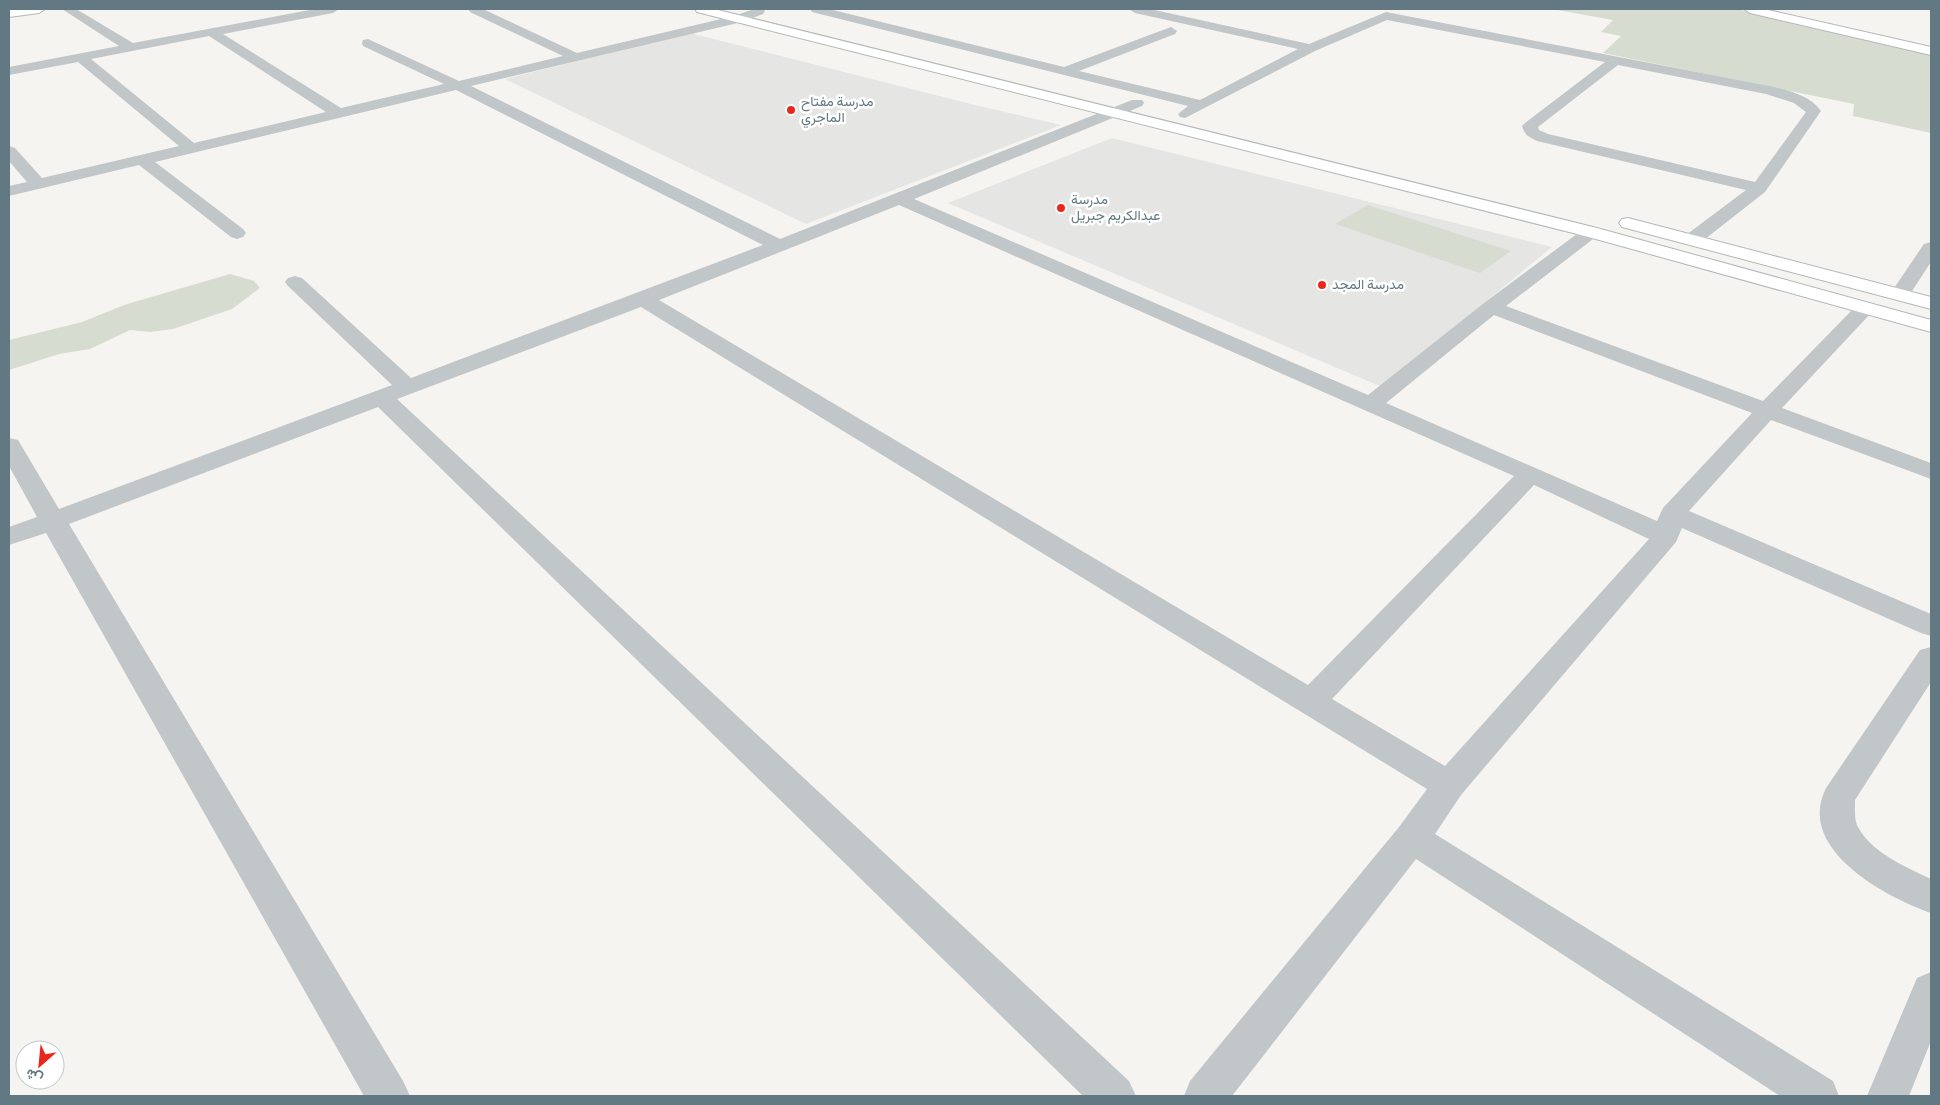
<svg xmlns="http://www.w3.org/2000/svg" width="1940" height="1105" font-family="'Source Sans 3',Vazirmatn,sans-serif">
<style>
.built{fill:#e5e5e4}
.green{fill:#d7dcd1}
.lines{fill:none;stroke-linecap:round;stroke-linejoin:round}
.primary-casing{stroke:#b2b8ba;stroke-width:2}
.highway-casing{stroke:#b4b8ba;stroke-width:2}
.street{fill:#c1c6c8;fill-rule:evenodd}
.primary{fill:#fff;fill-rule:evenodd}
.highway{fill:#fff;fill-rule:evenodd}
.poi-dot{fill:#ea281a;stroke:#fff;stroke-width:2}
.labels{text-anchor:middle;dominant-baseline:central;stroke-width:5;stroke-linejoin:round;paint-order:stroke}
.far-poi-label{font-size:14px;fill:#627983;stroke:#fff;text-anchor:start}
</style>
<rect width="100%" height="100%" fill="#f5f4f0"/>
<g class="built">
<polygon points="690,33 975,105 1061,125 806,224 505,79"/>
<polygon points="1112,138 1552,247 1382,387 948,203"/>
</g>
<g class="green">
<polygon points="1552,9 1737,9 1931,54 1931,133 1853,116 1854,104 1603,53 1621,36 1601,32 1613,20"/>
<polygon points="1368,205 1511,251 1480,273 1335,224"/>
<polygon points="230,274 254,281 260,288 232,309 173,329 150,332 130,330 90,349 59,354 9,370 9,340 82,322 124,305"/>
</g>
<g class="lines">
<defs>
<g id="primary">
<polygon points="9,9 45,9 39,13 9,17"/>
<polygon points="695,9 714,9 1597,228 1931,320 1931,332 1585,236 697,12"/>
<polygon points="1628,218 1931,297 1931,309 1622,227 1619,223 1622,219"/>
</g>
<polygon id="highway" points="1744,9 1764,9 1931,47 1931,55 1750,13"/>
</defs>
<use href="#primary" class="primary-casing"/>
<use href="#highway" class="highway-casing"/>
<g class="street">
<path d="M62,9H76L133,43L315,9H339L333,13L223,34L341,108L444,84L363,46L362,43L363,40L368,39L459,81L563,56L470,12L468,9H483L577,53L734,16L754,9H763L765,11L763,14L742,22L471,86L780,239L1132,100H1142L1144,103L1142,106L914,199L1368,395L1484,303L1585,228L1591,227L1597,228L1600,232L1597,236L1506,306L1763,401L1858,304L1865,302L1872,304L1875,308L1872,312L1782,408L1931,463V479L1771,420L1689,511L1931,614V636L1921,633L1682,528L1676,542L1461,795L1435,834L1833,1081L1839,1096H1780L1416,859L1232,1096H1184L1190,1081L1399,827L1427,789L641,307L397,399L1129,1081L1136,1096H1083L378,407L69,524L403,1081L410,1096H364L46,533L9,545V527L37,517L9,466V438L18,440L59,509L392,385L288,286L285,282L288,278L295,276L302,278L411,378L763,245L456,90L155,162L243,229L246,233L243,237L237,239L231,237L139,165L9,196V186L27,182L9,161V146L15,148L42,178L179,146L78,62L9,75V67L119,46ZM209,36L326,112L194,143L91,59ZM899,205L1514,476L1308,685L659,300ZM1494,315L1752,413L1663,508L1657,521L1386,403ZM1534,485L1649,539L1445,766L1332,699Z"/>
<path d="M810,9H829L1064,67L1171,27L1177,31L1175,34L1079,71L1200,100L1298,49L1135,13L1129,9H1150L1309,44L1386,12L1769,86C1787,90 1810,95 1821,111L1765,192L1700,243L1693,245L1686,243L1684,239L1686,235L1746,190L1537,141C1529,137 1525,136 1522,126L1525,123L1605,62L1387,20L1315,51L1185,118L1180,117L1178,114L1188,106L812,12ZM1618,65L1766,94L1794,103L1806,112L1755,182L1548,134L1539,130L1538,127Z"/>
<polygon points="1931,242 1931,262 1910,294 1907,298 1900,300 1893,298 1890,294 1924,244"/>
<path d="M1931,647V682L1855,800C1855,808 1854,820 1858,827C1872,853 1906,867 1931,879V913C1886,897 1795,849 1826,788L1920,650Z"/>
<polygon points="1931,972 1931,1041 1909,1096 1867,1096 1917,978"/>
</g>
<use href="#primary" class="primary"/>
<use href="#highway" class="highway"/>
</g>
<g class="poi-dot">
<circle cx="791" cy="110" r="5"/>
<circle cx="1061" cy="208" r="5"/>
<circle cx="1322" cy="285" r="5"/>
</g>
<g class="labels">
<g class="far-poi-label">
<text x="801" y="102">مدرسة مفتاح<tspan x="801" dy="16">الماجري</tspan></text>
<text x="1071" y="200">مدرسة<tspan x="1071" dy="16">عبدالكريم جبريل</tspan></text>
<text x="1332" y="285">مدرسة المجد</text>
</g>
</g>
<rect width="1940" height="1105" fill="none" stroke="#627983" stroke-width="20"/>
<g transform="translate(40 1065) rotate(207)"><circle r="24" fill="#ffffff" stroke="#c0c9cd"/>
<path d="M0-4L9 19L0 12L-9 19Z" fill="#ea281a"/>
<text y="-8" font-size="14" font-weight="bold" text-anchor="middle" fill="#627983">ش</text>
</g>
</svg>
